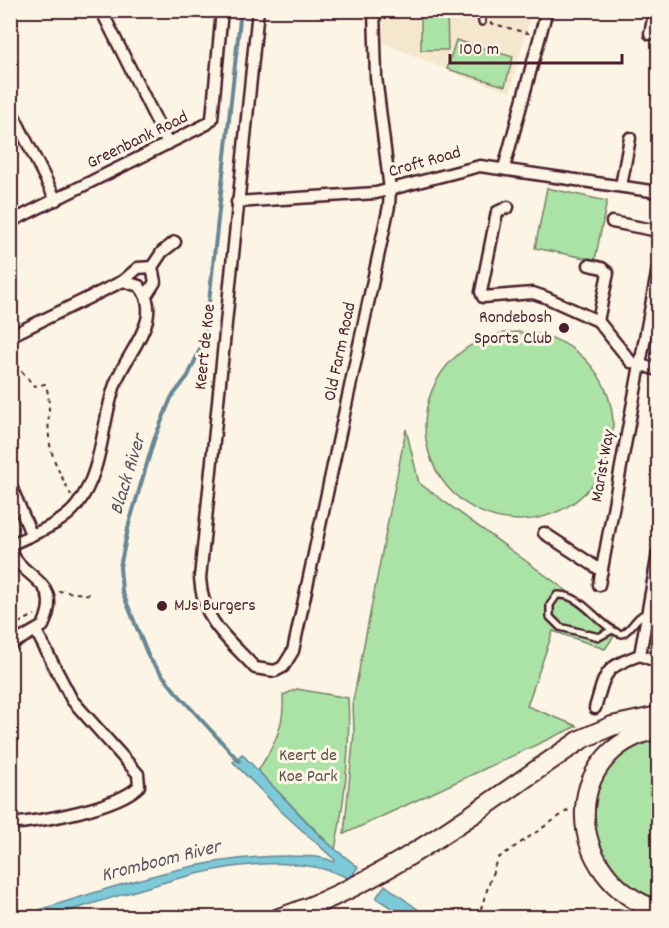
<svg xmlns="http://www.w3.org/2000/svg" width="669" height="928" font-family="Dekko,sans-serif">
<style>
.built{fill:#f5e7ce}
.green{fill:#abe2a6;stroke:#7a8068;stroke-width:1.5}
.water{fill:#7bcad8;stroke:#678693;stroke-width:1.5}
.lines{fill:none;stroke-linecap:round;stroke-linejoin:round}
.stream{stroke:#678693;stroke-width:4}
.service-casing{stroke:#4a1f2b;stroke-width:10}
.minor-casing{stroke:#4a1f2b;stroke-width:15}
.motorway-casing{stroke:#4a1f2b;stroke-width:22}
.path{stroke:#4a1f2b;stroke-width:2;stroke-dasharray:4.5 4.5;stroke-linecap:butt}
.service{stroke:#fcf5e5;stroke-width:5}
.minor{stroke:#fcf5e5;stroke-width:10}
.motorway{stroke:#fcf5e5;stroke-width:18}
.poi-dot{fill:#4a1f2b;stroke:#fcf5e5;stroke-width:2}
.labels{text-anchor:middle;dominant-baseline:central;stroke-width:6;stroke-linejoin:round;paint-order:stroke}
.street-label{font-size:18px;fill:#4a1f2b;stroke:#fcf5e5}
.poi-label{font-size:18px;fill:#4a1f2b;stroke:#fcf5e5;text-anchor:end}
.park-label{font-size:18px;fill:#62504a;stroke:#fcf5e5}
.water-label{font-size:20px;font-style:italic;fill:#59525f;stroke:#fcf5e5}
</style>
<rect width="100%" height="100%" fill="#fcf5e5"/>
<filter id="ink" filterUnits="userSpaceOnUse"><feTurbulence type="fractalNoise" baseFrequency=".0167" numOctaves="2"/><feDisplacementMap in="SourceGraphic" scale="12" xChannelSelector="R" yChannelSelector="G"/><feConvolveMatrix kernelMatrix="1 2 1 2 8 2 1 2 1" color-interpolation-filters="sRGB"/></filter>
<g filter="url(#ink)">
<polygon class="built" points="383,11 532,11 510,92 467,78 383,43"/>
<g class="green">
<polygon points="421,11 447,11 448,50 421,50"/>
<polygon points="456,40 513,57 505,86 447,69"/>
<polygon points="547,188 607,201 595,260 535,248"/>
<circle cx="519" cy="426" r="94"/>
<polygon points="406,429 419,483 619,629 605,649 553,631 527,706 577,726 344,834 354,733 353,701"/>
<path d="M297,689L348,698C351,750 345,799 335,850L258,771C274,745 285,726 283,695Z"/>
<polygon points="658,736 658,904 621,883 592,835 594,797 607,770 619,756 644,741"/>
</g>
<g class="water">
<path d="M242,754L325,841L358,867L350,879C276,842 173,880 98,902C81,907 63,914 45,917C35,919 23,917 13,918C103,891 195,855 290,856C306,857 320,855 334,862L335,860L283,813L233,762Z"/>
<polygon points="385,885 428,917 405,917 376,898"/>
</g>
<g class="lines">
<polyline class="stream" points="239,761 175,691 149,658 122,591 120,567 129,524 154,440 171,398 188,376 205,338 241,10"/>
<defs>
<g id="service">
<polyline points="481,10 482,22"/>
<path d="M612,630L599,637L560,627L550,617V605L557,595C583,593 599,628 622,634C633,629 634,617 647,613"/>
</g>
<g id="minor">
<polyline points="101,10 168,144"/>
<path d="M258,10L200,578C203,623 226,636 255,668L275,671L283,667L293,651L389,206L390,190L376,77L374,10"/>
<polyline points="650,34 655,10"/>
<polyline points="10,108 56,200"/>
<polyline points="504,168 547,10"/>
<polyline points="621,186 630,138"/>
<polyline points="237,202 376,193 480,166 658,192"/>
<polyline points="508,207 497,212 481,292 483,297 533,293 545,297 598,321 631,362 658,370"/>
<polyline points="10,222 207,124 212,119 222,10"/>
<polyline points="612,222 658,231"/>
<polyline points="589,265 602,268 608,273 598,321"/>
<polyline points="152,267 162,252 175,242"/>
<polyline points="123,281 138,268 152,267"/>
<polyline points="146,296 155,282 152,267"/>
<path d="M10,336L123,281L139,286C148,296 150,307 147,320C141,342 124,361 116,382C101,421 104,470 77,505C62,525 32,534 10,545"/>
<polyline points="10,484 31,534"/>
<polyline points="544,533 602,571"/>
<path d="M10,550C25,582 64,580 43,626L10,645"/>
<polyline points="599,585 658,268"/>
<polyline points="640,655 658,553"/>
<polyline points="640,655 658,662"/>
<path d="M595,708C606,672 603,668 640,655"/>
<path d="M10,824C42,821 117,808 139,786L138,774L72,700L36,631"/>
</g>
<g id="motorway">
<path d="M658,729C557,750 564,880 658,910"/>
<path d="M279,918C389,882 486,803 582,739L612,726L658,716"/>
</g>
</defs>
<use href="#service" class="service-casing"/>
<use href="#minor" class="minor-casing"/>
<use href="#motorway" class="motorway-casing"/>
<g class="path">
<polyline points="490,23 531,34"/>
<path d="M10,357L34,386L45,384C52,399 47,420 49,437C51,459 61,475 71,495"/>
<polyline points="10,579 16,576"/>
<polyline points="58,591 93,595"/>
<polyline points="10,627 35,615"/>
<polyline points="478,918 497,859 570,809"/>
</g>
<use href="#service" class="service"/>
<use href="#minor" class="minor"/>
<use href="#motorway" class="motorway"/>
</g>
</g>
<g class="poi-dot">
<circle cx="564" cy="328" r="6"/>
<circle cx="162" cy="606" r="6"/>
</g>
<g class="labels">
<g class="street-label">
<text transform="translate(138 141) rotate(-26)">Greenbank Road</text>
<text transform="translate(425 163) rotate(-16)">Croft Road</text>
<text transform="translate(206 347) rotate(-84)">Keert de Koe</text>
<text transform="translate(341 352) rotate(-78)">Old Farm Road</text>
<text transform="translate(604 466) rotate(-80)">Marist Way</text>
</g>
<g class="poi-label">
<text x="552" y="318">Rondebosh<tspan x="552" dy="21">Sports Club</tspan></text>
<text x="174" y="606" text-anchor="start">MJs Burgers</text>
</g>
<g class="park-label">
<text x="308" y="756">Keert de<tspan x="308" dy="21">Koe Park</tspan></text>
</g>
<g class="water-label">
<text transform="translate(129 475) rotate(-73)">Black River</text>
<text transform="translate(161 862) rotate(-14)">Kromboom River</text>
</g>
</g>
<rect width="669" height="928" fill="none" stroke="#fcf5e5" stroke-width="36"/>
<rect x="18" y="18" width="633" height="892" fill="none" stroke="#4a1f2b" stroke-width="2" filter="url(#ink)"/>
<path d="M450 54v9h172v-9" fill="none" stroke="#4a1f2b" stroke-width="3"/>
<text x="459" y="54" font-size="18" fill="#4a1f2b" stroke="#fcf5e5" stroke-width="4.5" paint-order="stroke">100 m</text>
</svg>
